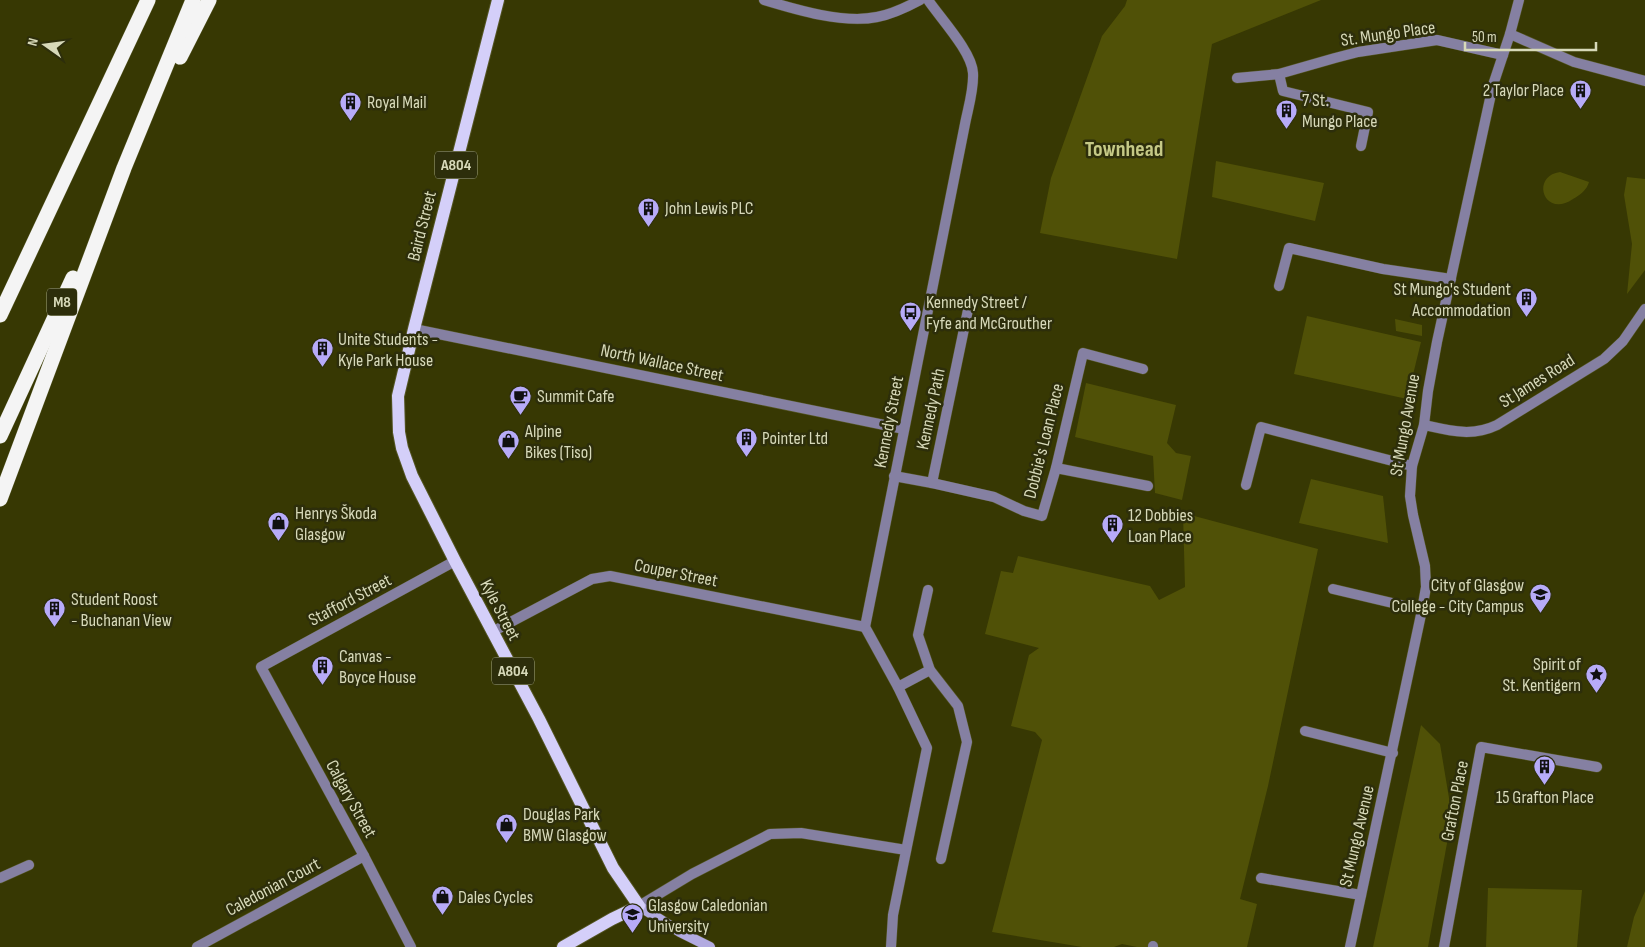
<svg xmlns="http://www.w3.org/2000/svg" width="1645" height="947" font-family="'Sofia Sans Condensed',sans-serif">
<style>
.green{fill:#505107}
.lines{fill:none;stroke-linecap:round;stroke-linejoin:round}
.street-casing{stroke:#545524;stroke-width:11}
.secondary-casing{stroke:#545524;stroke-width:11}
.primary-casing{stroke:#545524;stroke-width:14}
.highway-casing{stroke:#545524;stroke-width:16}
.street{stroke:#8580a2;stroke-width:10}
.secondary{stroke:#b2aae0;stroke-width:10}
.primary{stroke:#d4cff9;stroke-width:12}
.highway{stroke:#f4f4f4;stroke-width:15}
.labels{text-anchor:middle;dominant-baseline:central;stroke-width:5;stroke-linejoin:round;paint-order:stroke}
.shield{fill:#2d2e0b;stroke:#a4a685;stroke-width:1}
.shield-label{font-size:16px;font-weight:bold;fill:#d7d9b9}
.street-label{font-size:18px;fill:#d7d9b9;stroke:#2d2e0b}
.poi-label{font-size:18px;fill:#d7d9b9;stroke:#2d2e0b;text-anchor:start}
.district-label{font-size:22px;font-weight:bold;fill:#c5c986;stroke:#2d2e0b}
</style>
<rect width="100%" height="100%" fill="#373803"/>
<g class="green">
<polygon points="1127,0 1321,0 1212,44 1177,259 1040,233 1051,178 1102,36 1125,6"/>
<polygon points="1216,161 1324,183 1315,221 1212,197"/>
<path d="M1560,172L1589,182C1587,190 1580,195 1573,199C1544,219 1530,176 1560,172Z"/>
<polygon points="1627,177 1645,179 1645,270 1627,294 1632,244 1624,195"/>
<polygon points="1307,316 1421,342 1407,399 1294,374"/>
<polygon points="1395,319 1422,325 1422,336 1396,331"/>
<polygon points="1086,383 1176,405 1167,443 1176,453 1191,456 1182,500 1155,493 1153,456 1075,437"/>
<polygon points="1311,479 1383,496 1388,543 1299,523"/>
<polygon points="1183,513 1318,549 1268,786 1240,899 1257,904 1247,947 1137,947 1122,944 1114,947 1082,947 992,932 1042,740 1035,732 1011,726 1029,655 1039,648 985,634 1001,571 1013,573 1018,556 1150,586 1159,600 1185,587"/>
<polygon points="1421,725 1440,744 1452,816 1428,947 1373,947"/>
<polygon points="1488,888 1582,890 1577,947 1486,947"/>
<polygon points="1645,891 1645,947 1627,947 1634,917"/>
</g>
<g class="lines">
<defs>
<g id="street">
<path d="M764,0C797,10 844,24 877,17C893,14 907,7 920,0"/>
<polyline points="1510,34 1574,62 1645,81"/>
<polyline points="1279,74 1283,91 1368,112 1361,146"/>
<polyline points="1237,78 1279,74 1335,58 1358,52 1437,40 1503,55"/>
<polyline points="1279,286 1289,248 1383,269 1451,279"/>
<polyline points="414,329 904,429"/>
<path d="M1424,425C1451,431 1472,437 1497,425L1604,359L1623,341L1645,309"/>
<polyline points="1056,468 1148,486"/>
<polyline points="894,476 932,483 994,497 1024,511 1042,516 1056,468 1083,353 1143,369"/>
<polyline points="932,483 969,305"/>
<polyline points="1246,485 1261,427 1412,466"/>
<polyline points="1333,589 1422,610"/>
<polyline points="928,590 918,635 930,670 958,706 967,742 941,859"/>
<polyline points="492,632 592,579 610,576 865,627"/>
<polyline points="898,687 930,670"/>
<polyline points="1305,731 1393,753"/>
<polyline points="0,878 29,865"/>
<polyline points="1261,878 1361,895"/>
<polyline points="639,906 692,874 770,834 801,833 906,850"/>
<polyline points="197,947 364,856"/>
<polyline points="411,947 364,856 261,667 455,561"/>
<path d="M891,947L893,915L927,748L898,687L865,627L965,124C968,108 974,90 973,73C972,52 941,19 928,0"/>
<polyline points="1153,947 1153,946"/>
<polyline points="1350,947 1422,610 1426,587 1425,566 1413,515 1410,496 1412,466 1424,425 1428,391 1437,342 1493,85 1510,34 1519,0"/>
<polyline points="1444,947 1481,747 1597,767"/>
</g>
<polyline id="secondary" points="639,906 680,932 710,947"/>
<polyline id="primary" points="498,0 414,329 398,396 399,432 402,448 412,476 455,561 539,719 613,868 639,906 612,919 563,947"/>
<g id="highway">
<polyline points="180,57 209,0"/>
<polyline points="0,315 148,0"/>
<polyline points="0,436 73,278"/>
<polyline points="0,499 124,168 193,0"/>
</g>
</defs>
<use href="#street" class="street-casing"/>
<use href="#secondary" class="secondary-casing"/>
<use href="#primary" class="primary-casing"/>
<use href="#highway" class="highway-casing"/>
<use href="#street" class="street"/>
<use href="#secondary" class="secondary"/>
<use href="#primary" class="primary"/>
<use href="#highway" class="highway"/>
</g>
<defs>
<symbol id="building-pin" viewBox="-11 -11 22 30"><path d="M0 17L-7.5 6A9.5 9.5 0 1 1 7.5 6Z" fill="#b7abf8" stroke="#2d2e0b"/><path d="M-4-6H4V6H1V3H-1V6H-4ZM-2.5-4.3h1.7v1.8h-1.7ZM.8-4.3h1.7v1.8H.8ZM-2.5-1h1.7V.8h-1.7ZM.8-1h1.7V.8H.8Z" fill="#111"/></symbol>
<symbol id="bus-pin" viewBox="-11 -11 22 30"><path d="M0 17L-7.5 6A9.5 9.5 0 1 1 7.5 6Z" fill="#b7abf8" stroke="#2d2e0b"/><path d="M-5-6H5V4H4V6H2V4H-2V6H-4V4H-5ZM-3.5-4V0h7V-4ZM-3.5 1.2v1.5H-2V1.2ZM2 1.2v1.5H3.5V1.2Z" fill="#111"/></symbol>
<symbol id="cafe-pin" viewBox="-11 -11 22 30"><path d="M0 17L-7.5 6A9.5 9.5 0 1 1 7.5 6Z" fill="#b7abf8" stroke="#2d2e0b"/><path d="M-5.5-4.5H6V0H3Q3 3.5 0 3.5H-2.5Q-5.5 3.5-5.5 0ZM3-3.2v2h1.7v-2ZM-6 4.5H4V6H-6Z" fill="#111"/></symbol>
<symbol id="shop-pin" viewBox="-11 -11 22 30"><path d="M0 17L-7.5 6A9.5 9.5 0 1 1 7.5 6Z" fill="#b7abf8" stroke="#2d2e0b"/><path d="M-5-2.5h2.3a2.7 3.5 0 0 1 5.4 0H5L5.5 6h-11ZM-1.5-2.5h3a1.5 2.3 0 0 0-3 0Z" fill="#111"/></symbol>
<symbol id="university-pin" viewBox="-11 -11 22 30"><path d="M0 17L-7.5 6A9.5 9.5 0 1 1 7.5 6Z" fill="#b7abf8" stroke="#2d2e0b"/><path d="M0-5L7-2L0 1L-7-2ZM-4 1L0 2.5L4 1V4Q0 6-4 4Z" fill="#111"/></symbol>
<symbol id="sight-pin" viewBox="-11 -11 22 30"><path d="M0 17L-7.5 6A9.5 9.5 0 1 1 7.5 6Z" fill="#b7abf8" stroke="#2d2e0b"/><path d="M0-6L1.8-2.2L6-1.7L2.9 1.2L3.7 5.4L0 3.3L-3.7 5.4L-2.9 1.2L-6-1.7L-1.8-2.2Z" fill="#111"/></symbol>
</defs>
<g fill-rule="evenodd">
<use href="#building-pin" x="1568" y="78" width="25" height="34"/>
<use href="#building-pin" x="338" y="90" width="25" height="34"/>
<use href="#building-pin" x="1274" y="98" width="25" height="34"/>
<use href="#building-pin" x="636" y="196" width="25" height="34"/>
<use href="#building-pin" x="1514" y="286" width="25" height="34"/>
<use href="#bus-pin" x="898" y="300" width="25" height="34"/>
<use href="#building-pin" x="310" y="336" width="25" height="34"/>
<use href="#cafe-pin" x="508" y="384" width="25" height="34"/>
<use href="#building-pin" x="734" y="426" width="25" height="34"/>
<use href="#shop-pin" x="496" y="428" width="25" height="34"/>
<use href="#shop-pin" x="266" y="510" width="25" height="34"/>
<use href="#building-pin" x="1100" y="512" width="25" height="34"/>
<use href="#university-pin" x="1528" y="582" width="25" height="34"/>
<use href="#building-pin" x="42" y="596" width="25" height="34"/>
<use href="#building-pin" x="310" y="654" width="25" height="34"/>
<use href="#sight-pin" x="1584" y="662" width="25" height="34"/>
<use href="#building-pin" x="1532" y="754" width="25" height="34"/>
<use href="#shop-pin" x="494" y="812" width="25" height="34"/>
<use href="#shop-pin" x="430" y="884" width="25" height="34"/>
<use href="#university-pin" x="620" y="902" width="25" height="34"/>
</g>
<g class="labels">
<g class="shield">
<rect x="435" y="151.5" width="42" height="27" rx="4"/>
<rect x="47" y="288.5" width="30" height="27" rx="4"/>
<rect x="492" y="657.5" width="42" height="27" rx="4"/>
</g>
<g class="shield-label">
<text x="456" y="165">A804</text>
<text x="62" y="302">M8</text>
<text x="513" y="671">A804</text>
</g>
<g class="street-label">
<text transform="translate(1388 34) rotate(-8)">St. Mungo Place</text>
<text transform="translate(422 226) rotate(-76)">Baird Street</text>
<text transform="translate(662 363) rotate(12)">North Wallace Street</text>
<text transform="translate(1537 381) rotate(-32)">St James Road</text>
<text transform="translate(931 409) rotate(-78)">Kennedy Path</text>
<text transform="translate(889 422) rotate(-79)">Kennedy Street</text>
<text transform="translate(1405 425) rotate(-80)">St Mungo Avenue</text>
<text transform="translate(1044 441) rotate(-76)">Dobbie's Loan Place</text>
<text transform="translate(676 573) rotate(11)">Couper Street</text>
<text transform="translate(350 600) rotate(-28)">Stafford Street</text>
<text transform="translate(500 610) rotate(62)">Kyle Street</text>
<text transform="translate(351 799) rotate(61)">Calgary Street</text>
<text transform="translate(1455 801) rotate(-79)">Grafton Place</text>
<text transform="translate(1357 836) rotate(-77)">St Mungo Avenue</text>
<text transform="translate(273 887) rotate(-28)">Caledonian Court</text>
</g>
<g class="poi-label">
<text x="1564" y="90" text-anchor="end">2 Taylor Place</text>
<text x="1302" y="100">7 St.<tspan x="1302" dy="21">Mungo Place</tspan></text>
<text x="367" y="102">Royal Mail</text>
<text x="665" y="208">John Lewis PLC</text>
<text x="1511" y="289" text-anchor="end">St Mungo's Student<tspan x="1511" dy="21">Accommodation</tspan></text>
<text x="926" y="302">Kennedy Street /<tspan x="926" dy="21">Fyfe and McGrouther</tspan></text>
<text x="338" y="339">Unite Students -<tspan x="338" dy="21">Kyle Park House</tspan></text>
<text x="537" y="396">Summit Cafe</text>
<text x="525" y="431">Alpine<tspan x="525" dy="21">Bikes (Tiso)</tspan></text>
<text x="762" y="438">Pointer Ltd</text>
<text x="295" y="513">Henrys Škoda<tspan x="295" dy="21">Glasgow</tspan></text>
<text x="1128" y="515">12 Dobbies<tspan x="1128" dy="21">Loan Place</tspan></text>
<text x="1524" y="585" text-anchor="end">City of Glasgow<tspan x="1524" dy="21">College - City Campus</tspan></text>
<text x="71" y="599">Student Roost<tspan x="71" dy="21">- Buchanan View</tspan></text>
<text x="339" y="656">Canvas -<tspan x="339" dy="21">Boyce House</tspan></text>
<text x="1581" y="664" text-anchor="end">Spirit of<tspan x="1581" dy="21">St. Kentigern</tspan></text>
<text x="1545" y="797" text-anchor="middle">15 Grafton Place</text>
<text x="523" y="814">Douglas Park<tspan x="523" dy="21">BMW Glasgow</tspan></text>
<text x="458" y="897">Dales Cycles</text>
<text x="648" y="905">Glasgow Caledonian<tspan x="648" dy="21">University</tspan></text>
</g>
<g class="district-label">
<text x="1124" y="149">Townhead</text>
</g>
</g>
<g transform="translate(45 45) rotate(284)" stroke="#2d2e0b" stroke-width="4" paint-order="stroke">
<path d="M0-4L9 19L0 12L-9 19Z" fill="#d7d9b9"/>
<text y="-8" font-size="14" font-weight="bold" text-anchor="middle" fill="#d7d9b9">N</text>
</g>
<path d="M1465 42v8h131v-8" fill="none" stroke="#d7d9b9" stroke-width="2.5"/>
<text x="1472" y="42" font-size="15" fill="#d7d9b9" stroke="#2d2e0b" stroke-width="4" paint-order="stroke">50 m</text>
</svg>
